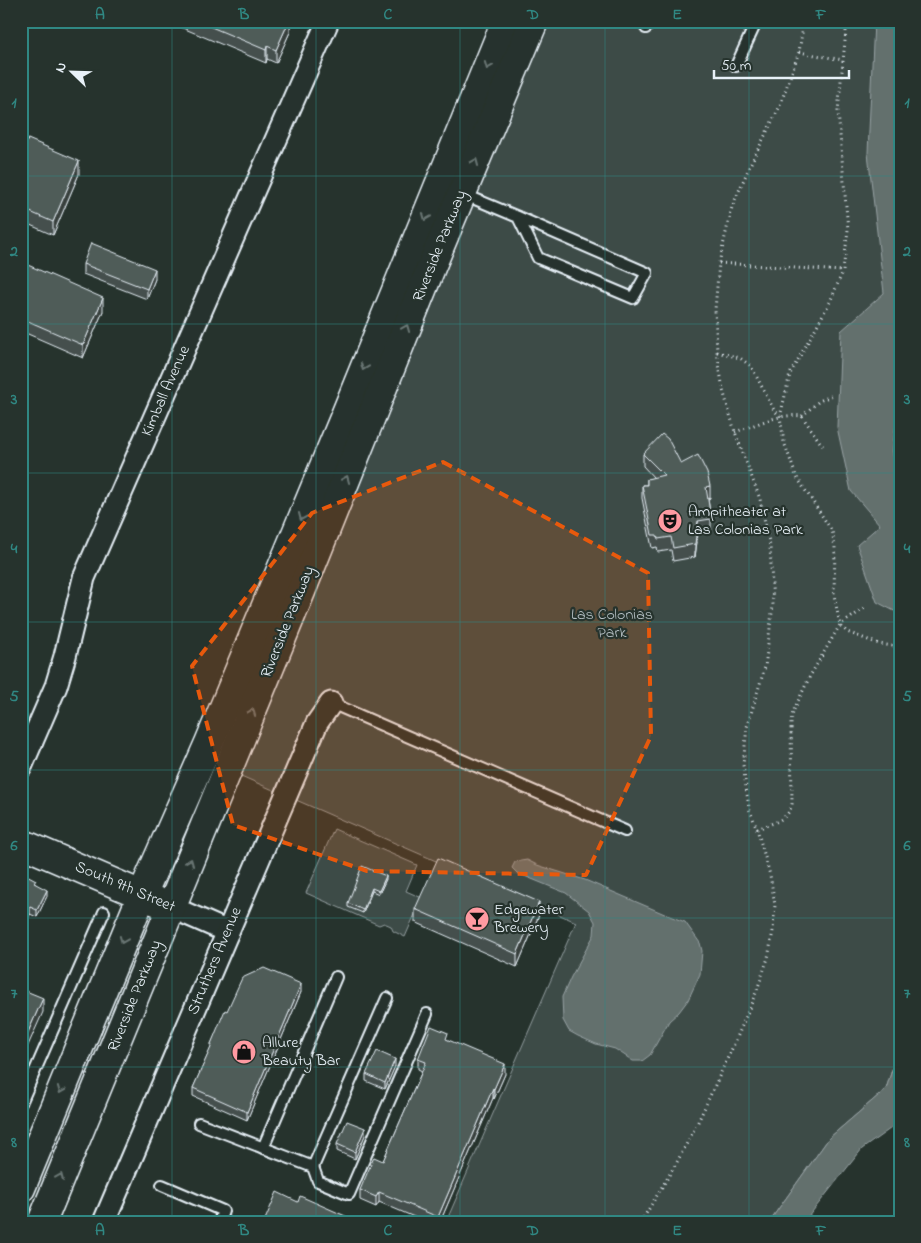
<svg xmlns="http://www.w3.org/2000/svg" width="921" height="1243" font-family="'Indie Flower',sans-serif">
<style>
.green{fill:#3e4b47;stroke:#939ea0}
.water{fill:#636f6d;stroke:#98a3a5}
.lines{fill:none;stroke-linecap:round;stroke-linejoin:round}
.lane-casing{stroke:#e8f1f8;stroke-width:14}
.street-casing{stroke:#e8f1f8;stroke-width:25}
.secondary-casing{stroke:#e8f1f8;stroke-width:31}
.path{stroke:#e8f1f8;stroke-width:3;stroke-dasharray:1 4;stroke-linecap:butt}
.lane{stroke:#26332d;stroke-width:10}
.street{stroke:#26332d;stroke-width:21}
.secondary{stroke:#26332d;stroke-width:28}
.wall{fill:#454f4d;stroke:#e8f1f8}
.shaded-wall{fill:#38403e;stroke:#e8f1f8}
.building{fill:#505c59;stroke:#e8f1f8}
.oneway{stroke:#6a7674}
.marked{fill:#e8590c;fill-opacity:0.2;stroke:#e8590c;stroke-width:4;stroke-dasharray:10 6;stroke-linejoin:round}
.grid{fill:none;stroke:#308883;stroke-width:1;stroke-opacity:0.55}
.labels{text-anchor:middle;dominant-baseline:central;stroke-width:4.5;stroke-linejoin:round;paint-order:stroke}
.street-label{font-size:16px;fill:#e8f1f8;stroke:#26332d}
.poi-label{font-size:16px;fill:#e8f1f8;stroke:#26332d;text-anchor:start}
.park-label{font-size:16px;fill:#b5bfc3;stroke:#26332d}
.neatline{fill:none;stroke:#308883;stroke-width:2}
.grid-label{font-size:16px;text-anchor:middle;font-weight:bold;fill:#308883}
</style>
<rect width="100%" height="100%" fill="#26332d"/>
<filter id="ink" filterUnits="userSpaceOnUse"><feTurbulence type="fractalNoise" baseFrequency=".02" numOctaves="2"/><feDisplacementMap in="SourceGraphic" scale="10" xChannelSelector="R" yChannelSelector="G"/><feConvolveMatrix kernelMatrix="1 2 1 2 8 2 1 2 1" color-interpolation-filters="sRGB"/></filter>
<g filter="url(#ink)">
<g class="green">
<polygon points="547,21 900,21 900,1053 896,1057 886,1089 829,1138 769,1222 446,1222 576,922 241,776"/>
<polygon points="334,829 417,865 406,891 422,898 405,937 393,931 391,926 384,923 379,925 306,893"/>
</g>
<g class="water">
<polygon points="874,21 900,21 900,414 896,423 892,455 900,479 900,614 877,602 857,545 880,525 851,491 837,427 841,331 884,293 868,153"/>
<polygon points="527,860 537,865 585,880 667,915 685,922 700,943 702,951 700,974 688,1000 679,1012 669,1021 650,1055 642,1061 633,1061 615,1049 596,1044 578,1036 569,1031 563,1020 562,997 571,977 594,935 595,922 589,911 566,893 517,873 512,868 515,862"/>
<polygon points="900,1053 900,1118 894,1126 862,1149 804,1222 769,1222 829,1138 886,1089 896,1057"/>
</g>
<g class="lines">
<defs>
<g id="lane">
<polyline points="646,28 648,21"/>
<polyline points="736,66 754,27 754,21"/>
<polyline points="463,194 518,217 647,273 633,298 538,258 518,217"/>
<polyline points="331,703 625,831"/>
<polyline points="21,1103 104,912"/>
<polyline points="199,1123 313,1167 318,1181 349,1194 427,1014"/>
<polyline points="263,1148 336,977"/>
<polyline points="313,1167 387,998"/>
<polyline points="162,1185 223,1211 219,1222"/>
</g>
<g id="street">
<polyline points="21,767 56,686 65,656 84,578 328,21"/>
<polyline points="171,907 228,932"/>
<polyline points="104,1222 317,723 331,703"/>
</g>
<g id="secondary">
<polyline points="21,843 158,902"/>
<polyline points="21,1188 142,895 209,743 344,418 506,21"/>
<polyline points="42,1222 302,589 432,265 534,21"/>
</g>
</defs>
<use href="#lane" class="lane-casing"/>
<use href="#street" class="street-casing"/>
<use href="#secondary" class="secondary-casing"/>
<g class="path">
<polyline points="847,21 838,111 848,230 843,271 830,302 790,374 780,417 784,442 796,476 832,531 835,547 834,595 840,625 847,632 879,644 900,647"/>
<polyline points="799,52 843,60"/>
<polyline points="719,263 843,271"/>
<polyline points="717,352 740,358 751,366 774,410 780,416"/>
<polyline points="802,416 819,401 831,396"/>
<path d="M735,432C756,425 779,413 802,416L824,448"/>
<path d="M757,829C772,823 788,821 792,804L791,722L793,712L810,676L840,625L865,608"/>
<polyline points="641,1222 677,1162 697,1124 736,1040 757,990 768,958 773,931 775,905 770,875 757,829 749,808 743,765 747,727 765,667 773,605 770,546 760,499 735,432 723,390 717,352 715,310 719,263 732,207 751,163 779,108 799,52 804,21"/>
</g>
<use href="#lane" class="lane"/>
<use href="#street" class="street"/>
<use href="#secondary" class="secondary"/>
</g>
<g class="wall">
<polygon points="166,21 290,21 290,32 276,63 267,59 266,63"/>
<polygon points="21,155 79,174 53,235 21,221"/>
<polygon points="21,262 103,311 83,358 21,331"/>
<polygon points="83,264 155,279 147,299 83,274"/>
<polygon points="643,454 681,464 710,498 708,499 711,519 711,532 698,534 695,557 673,561 671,550 658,552 657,547 652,548 642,498 642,485 647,485 647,479 654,478 643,466"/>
<polygon points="21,872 36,884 47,896 37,917 30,914 28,919 21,916"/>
<polygon points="386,879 379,894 372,891 363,913 348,907 348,903"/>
<polygon points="415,909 539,915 517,967 415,922"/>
<polygon points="301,992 247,1120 193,1096 193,1088 211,1048 211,1044 227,1011"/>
<polygon points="448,1040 505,1074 494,1099 493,1098 440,1222 426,1222 379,1202 376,1207 360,1200 360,1190 383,1161 422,1071 418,1069 418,1059"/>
<polygon points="395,1066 385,1089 366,1081 366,1074"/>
<polygon points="365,1135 355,1159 337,1151 337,1144"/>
</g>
<g class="shaded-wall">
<polygon points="289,21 290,21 290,32 276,63 276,50"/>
<polygon points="267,46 267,59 266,63 266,50"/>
<polygon points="79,161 79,174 53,235 53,222"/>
<polygon points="155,269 155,279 147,299 147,289"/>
<polygon points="103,298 103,311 83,358 83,345"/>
<polygon points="710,486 710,498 706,499 706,487"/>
<polygon points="698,521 698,534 695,557 695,544"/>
<polygon points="386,876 386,879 379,894 379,891"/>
<polygon points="372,888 372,891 363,913 363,910"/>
<polygon points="47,890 47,896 37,917 37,910"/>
<polygon points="539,902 539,915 517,967 517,954"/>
<polygon points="30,907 30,914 28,919 28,912"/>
<polygon points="301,984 301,992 247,1120 247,1112"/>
<polygon points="43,998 43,1012 21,1061 21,1048"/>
<polygon points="395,1059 395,1066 385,1089 385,1083"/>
<polygon points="505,1064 505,1074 494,1099 494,1089"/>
<polygon points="493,1088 493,1098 440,1222 438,1222 438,1217"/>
<polygon points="365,1128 365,1135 355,1159 355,1152"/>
<polygon points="379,1192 379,1202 376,1207 376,1197"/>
</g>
<g class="building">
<polygon points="197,21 289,21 276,50 267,46 266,50"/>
<polygon points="28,139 79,161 53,222 21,208 21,155"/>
<polygon points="91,243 155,269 147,289 83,264"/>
<polygon points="21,262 103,298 83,345 21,318"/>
<polygon points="662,434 668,439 681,464 698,455 707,473 710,486 706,487 711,519 698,521 695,544 673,548 671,537 658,539 657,535 652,535 642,485 647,485 647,479 664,475 643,454"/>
<polygon points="438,858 539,902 517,954 415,909"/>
<polygon points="362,866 386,876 379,891 372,888 363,910 348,903"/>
<polygon points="21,872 36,880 34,883 47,890 37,910 30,907 28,912 21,909"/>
<polygon points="264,968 301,984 247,1112 193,1088 212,1045 211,1044 225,1010 227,1011 242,978"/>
<polygon points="21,989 43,998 21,1048"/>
<polygon points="431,1026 448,1033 446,1039 505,1064 494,1089 493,1088 438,1217 379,1192 376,1197 360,1190 374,1157 383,1161 426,1062 418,1059"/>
<polygon points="377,1051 395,1059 385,1083 366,1074"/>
<polygon points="347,1121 365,1128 355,1152 337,1144"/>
<polygon points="277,1192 298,1202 300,1196 359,1222 264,1222"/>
</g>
<defs><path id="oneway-chevron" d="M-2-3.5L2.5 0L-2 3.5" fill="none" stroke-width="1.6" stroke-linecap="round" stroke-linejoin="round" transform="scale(1.25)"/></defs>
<g class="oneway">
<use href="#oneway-chevron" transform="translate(488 66) rotate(112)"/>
<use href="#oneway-chevron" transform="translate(475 162) rotate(-67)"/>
<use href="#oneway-chevron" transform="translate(426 217) rotate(112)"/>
<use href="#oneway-chevron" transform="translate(406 328) rotate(-68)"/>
<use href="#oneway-chevron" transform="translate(364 367) rotate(112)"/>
<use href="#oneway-chevron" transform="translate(346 479) rotate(-68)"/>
<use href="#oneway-chevron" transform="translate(302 517) rotate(113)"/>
<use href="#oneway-chevron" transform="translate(252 712) rotate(-68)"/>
<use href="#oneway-chevron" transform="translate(190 862) rotate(-68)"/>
<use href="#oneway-chevron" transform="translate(123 940) rotate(112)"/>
<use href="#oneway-chevron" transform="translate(61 1090) rotate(112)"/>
<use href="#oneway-chevron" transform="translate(60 1177) rotate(-67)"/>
</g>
</g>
<path class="marked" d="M443,462L648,573L651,736L586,875L367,871L233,825L192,666L312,513Z"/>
<path class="grid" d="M172,21V1222M316,21V1222M460,21V1222M605,21V1222M749,21V1222M21,176H900M21,324H900M21,473H900M21,622H900M21,770H900M21,918H900M21,1067H900"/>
<defs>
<symbol id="theatre-disc" viewBox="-11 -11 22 22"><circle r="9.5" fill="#ff9aa2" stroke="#26332d"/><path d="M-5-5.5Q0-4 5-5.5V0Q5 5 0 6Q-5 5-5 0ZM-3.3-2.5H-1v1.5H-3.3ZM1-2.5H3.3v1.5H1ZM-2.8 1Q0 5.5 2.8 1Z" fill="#111"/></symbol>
<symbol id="bar-disc" viewBox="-11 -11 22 22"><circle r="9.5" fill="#ff9aa2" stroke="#26332d"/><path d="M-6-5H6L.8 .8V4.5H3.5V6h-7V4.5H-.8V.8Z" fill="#111"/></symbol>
<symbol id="shop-disc" viewBox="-11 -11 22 22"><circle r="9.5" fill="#ff9aa2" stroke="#26332d"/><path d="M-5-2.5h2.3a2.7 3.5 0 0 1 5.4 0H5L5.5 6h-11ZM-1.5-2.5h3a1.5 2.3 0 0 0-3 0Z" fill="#111"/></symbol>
</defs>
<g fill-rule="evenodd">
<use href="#theatre-disc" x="656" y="507" width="28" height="28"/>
<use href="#bar-disc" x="463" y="905" width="28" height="28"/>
<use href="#shop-disc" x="230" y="1038" width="28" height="28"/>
</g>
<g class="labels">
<g class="street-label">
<text transform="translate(440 246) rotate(-68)">Riverside Parkway</text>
<text transform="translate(166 391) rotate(-66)">Kimball Avenue</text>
<text transform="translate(288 622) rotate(-68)">Riverside Parkway</text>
<text transform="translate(125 887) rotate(23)">South 9th Street</text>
<text transform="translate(215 961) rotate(-67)">Struthers Avenue</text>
<text transform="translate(135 996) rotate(-68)">Riverside Parkway</text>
</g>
<g class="poi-label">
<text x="688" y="512">Ampitheater at<tspan x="688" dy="18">Las Colonias Park</tspan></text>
<text x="494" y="910">Edgewater<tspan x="494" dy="18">Brewery</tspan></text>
<text x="262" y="1043">Allure<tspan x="262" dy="18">Beauty Bar</tspan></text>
</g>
<g class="park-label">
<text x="612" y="615">Las Colonias<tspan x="612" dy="18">Park</tspan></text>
</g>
</g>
<rect width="921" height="1243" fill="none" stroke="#26332d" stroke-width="55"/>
<g transform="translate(72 72) rotate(293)" stroke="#26332d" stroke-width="4" paint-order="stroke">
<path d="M0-4L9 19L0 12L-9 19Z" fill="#e8f1f8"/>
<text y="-8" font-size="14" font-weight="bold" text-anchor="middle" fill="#e8f1f8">N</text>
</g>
<path d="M714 70v8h135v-8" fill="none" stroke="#e8f1f8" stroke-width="2.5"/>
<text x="721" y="70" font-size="15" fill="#e8f1f8" stroke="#26332d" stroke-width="4" paint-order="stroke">50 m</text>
<rect x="28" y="28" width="866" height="1188" class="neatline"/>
<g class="grid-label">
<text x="100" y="19">A</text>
<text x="244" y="19">B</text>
<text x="388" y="19">C</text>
<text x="533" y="19">D</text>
<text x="677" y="19">E</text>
<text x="821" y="19">F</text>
<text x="14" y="107">1</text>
<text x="907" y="107">1</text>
<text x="14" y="256">2</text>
<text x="907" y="256">2</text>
<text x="14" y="404">3</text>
<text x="907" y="404">3</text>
<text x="14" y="553">4</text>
<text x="907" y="553">4</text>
<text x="14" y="701">5</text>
<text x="907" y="701">5</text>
<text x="14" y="850">6</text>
<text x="907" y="850">6</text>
<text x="14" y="998">7</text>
<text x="907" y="998">7</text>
<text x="14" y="1147">8</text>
<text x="907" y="1147">8</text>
<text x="100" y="1235">A</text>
<text x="244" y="1235">B</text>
<text x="388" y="1235">C</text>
<text x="533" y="1235">D</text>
<text x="677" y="1235">E</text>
<text x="821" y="1235">F</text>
</g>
</svg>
